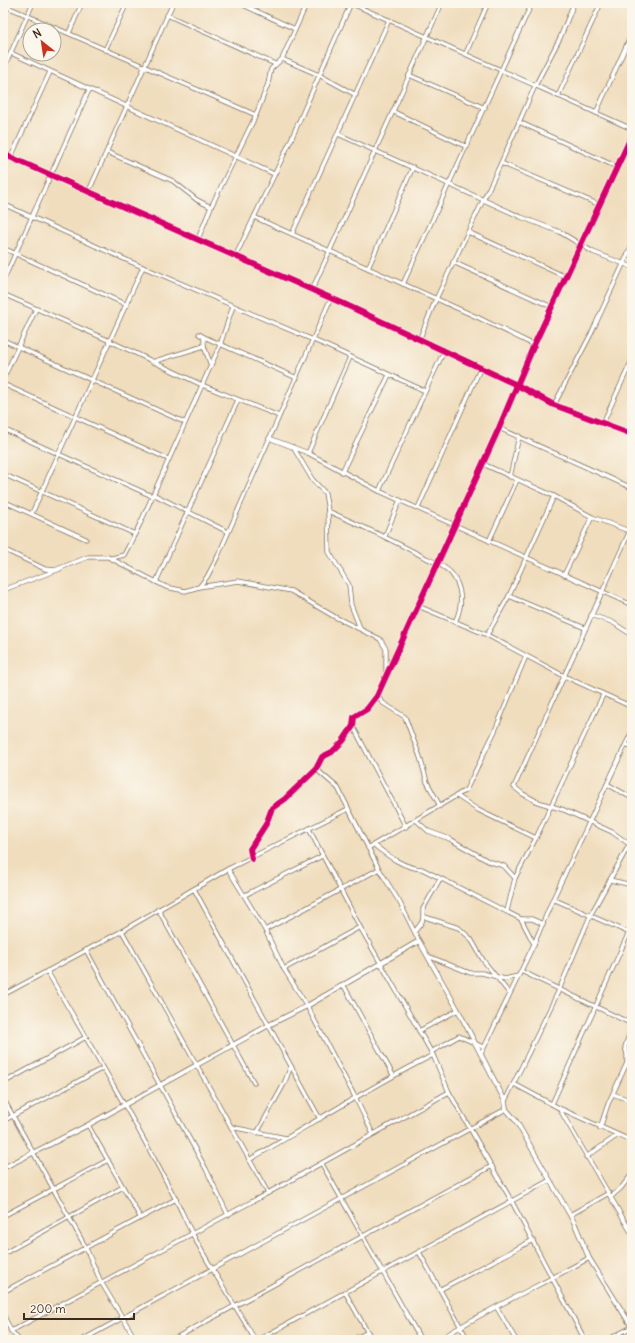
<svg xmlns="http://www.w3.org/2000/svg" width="635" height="1343" font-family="Delius,sans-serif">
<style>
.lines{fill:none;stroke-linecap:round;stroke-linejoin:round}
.minor-casing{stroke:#7a6956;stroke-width:5}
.tertiary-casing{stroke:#7a6956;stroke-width:5.5}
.minor{stroke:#fff;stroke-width:3.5}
.tertiary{stroke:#fff;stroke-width:4}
.cycleway-casing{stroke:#fbf7ec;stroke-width:8}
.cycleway{stroke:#d6006c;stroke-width:6}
</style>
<rect width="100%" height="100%" fill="#fbf7ec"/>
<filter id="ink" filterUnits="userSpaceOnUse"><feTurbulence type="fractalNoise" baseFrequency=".025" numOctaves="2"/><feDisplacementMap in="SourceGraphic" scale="8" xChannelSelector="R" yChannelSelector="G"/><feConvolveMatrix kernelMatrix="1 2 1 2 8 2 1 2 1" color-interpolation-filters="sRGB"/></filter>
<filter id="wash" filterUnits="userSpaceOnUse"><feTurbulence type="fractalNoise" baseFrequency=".012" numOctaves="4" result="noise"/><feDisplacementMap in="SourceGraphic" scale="16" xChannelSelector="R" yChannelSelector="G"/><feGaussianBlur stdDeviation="0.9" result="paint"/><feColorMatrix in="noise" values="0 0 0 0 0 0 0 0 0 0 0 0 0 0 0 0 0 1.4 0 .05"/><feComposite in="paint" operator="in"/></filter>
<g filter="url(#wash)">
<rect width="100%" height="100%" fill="#f0ddbd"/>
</g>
<g filter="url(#ink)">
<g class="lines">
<defs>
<g id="minor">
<polyline points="239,3 295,29"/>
<path d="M350,3C444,44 538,87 632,129"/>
<polyline points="3,5 256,115"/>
<polyline points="167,15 275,64"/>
<polyline points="69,33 82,3"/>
<polyline points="105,50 127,3"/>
<polyline points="11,53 274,174"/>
<polyline points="466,53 488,3"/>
<polyline points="282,59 319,75 356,95"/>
<polyline points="3,70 33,3"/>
<polyline points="409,75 485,108"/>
<polyline points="558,96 601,3"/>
<polyline points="394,112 467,147"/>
<polyline points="596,113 632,33"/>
<polyline points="519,122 617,167"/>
<polyline points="338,134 521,217 560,232 593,252 632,267"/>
<polyline points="107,152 173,181 197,200 211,207"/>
<polyline points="3,154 342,303 517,385 554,405 632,434"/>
<polyline points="11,157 50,72"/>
<polyline points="501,163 600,205"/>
<polyline points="88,193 173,3"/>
<polyline points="3,204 131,262 325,345 425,391"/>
<polyline points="254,217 479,318 534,345"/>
<polyline points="468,232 566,277"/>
<polyline points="292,234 389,20"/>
<polyline points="198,239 211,207 256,115 268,84 271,69 282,59 307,3"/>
<polyline points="3,248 127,305"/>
<polyline points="236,255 290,142 351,3"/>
<polyline points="453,262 552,307"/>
<polyline points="368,268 413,167"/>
<polyline points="3,281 89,90"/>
<polyline points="403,284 532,3"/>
<polyline points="312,290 442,3"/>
<polyline points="3,294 110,341 202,385 279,416"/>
<polyline points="199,334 204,337 204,346 211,366"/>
<polyline points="204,337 297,378"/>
<polyline points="3,340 184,422"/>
<polyline points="419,340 436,299 501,163 535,86 560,38 574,3"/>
<polyline points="152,362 204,346"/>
<polyline points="3,379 36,309"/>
<polyline points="3,384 168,459"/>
<polyline points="554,405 591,334 632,245"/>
<polyline points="603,423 632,360"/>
<polyline points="499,428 632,488"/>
<polyline points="3,429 152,496"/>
<polyline points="269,438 308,453 379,491 632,605"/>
<polyline points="293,447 312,479 325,493 328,511 329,552 349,585 351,605 360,628"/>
<polyline points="308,453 350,357"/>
<polyline points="483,464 554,496 592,517 629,531"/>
<polyline points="342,472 389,375"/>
<polyline points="3,474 135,534"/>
<polyline points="510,477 519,436"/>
<polyline points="379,491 444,351"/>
<polyline points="153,494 228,532"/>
<polyline points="3,501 86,539"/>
<polyline points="418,508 481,367"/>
<path d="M328,511C360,525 392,540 422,556C432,561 444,565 451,573C463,588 463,606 455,622"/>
<polyline points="32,513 143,267"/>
<polyline points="632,526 514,787 523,794 538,802 564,810 612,832 632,846"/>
<polyline points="385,536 400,500"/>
<polyline points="489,541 517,480"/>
<polyline points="3,549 45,569 55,570 88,557 108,557 166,587 185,591 199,587 207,577 218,556 331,298"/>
<polyline points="112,558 124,555 140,524 220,345 233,306"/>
<polyline points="564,575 592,517"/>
<polyline points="156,582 238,400"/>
<polyline points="199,587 238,581 291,591 335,617 380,639 386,649 386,673"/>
<polyline points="3,590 60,569"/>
<polyline points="509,596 585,628"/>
<polyline points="418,606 487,635 564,676 632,707"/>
<polyline points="591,615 612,622 632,635"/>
<polyline points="487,635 509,596 554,496"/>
<polyline points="377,696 383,703 405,717 420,757 427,782 440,806"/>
<polyline points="627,705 632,693"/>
<polyline points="353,726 406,827"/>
<polyline points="626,744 632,747"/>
<polyline points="316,769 338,788 379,869 400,903 419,941"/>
<polyline points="607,784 632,798"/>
<polyline points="457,796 478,810 536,838"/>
<polyline points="417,821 428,831 450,839 488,861 504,866 515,878"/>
<polyline points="309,829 360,927 433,1055 449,1092 511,1200 585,1340"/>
<path d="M374,845C388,856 404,868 422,869L521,919H532L543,924"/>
<polyline points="368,848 466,790 494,733 526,656"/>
<polyline points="252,859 250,849 266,824 272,808 285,799 316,769 322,757 332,752 343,741 353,726 354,717 367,709 377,696 499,428 534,345 632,135"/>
<polyline points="228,869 265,930 284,969 307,1006 355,1097 373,1134"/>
<polyline points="610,880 632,885"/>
<polyline points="194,889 320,1119"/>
<polyline points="245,895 322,856"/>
<polyline points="553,899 632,934"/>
<polyline points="158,909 254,1083"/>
<polyline points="507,911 515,878 536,838 603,695"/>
<polyline points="425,917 459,928 471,939 483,960 509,993"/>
<polyline points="521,919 534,944"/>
<polyline points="265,930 379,869"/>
<polyline points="122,931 268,1193"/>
<path d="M415,931C424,920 423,922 423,909L440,879"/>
<polyline points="86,950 206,1169 228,1215"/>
<polyline points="428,956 470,973 482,973 505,979 518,976"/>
<polyline points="284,969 360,927"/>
<path d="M47,971C91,1046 135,1121 175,1198C181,1209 186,1222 192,1233C211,1270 235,1304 255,1340"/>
<polyline points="521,971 632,1024"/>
<polyline points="343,984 393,1075"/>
<polyline points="3,995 122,931 228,869 348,809"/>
<polyline points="419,1031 458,1010"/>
<polyline points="431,1052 459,1036 483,1047"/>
<polyline points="481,1054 534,944 553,899 632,731"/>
<polyline points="3,1083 86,1037"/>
<polyline points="514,1084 559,1108 632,1141"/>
<polyline points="613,1094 632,1101"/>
<polyline points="3,1098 85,1246 101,1282 136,1340"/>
<polyline points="505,1101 559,990 591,914 629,845"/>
<polyline points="552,1104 629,932"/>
<polyline points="559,1108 632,1234"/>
<polyline points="3,1121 103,1068"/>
<polyline points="88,1125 140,1217"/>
<polyline points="231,1127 286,1138"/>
<polyline points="600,1128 608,1104 627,1063 627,1054 625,1047 632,1026"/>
<polyline points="257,1133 284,1084 291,1066"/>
<polyline points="586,1157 618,1135"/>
<path d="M249,1160C310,1125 370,1087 433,1055"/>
<polyline points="322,1164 421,1340"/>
<polyline points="611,1197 621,1188 632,1174"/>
<polyline points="570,1215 609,1193"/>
<polyline points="3,1216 108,1160"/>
<polyline points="419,1252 468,1340"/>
<polyline points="3,1254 123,1187"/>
<polyline points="441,1289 533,1240"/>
<polyline points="3,1292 176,1199"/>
<polyline points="345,1292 372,1340"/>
<polyline points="497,1308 516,1340"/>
<polyline points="3,1314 11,1331 19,1340"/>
<polyline points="11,1331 268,1193 449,1092"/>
<polyline points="82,1340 506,1109"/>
<polyline points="172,1340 492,1166"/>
<polyline points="258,1340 550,1180"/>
<polyline points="352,1340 368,1332"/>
<path d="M439,1340C486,1309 540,1286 589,1258"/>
<polyline points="607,1340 632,1327"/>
</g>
<polyline id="tertiary" points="3,1168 88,1125 269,1025 307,1006 419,941 458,1010 505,1101 506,1109 516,1121 574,1222 589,1258 632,1327"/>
</defs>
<use href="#minor" class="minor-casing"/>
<use href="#tertiary" class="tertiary-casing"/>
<use href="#minor" class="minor"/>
<use href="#tertiary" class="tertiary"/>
<defs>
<g id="cycleway">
<polyline points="3,154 342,303 517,385 554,405 632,434"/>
<polyline points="252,859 250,849 266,824 272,808 285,799 316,769 322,757 332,752 343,741 353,726 354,717 367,709 377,696 499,428 534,345 632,135"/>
</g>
</defs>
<use href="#cycleway" class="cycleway-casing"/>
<use href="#cycleway" class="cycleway"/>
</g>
</g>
<rect width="635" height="1343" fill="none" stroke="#fbf7ec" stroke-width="16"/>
<g transform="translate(42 42) rotate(330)"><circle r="19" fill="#fbf7ec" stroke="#aea59a"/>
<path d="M0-3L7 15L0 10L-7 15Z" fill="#c8321e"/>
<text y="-6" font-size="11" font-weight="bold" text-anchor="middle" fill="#3b2a1e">N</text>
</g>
<path d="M24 1313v6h110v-6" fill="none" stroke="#3b2a1e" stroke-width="2"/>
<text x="30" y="1313" font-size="12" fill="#3b2a1e" stroke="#fbf7ec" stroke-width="3" paint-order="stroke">200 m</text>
</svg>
